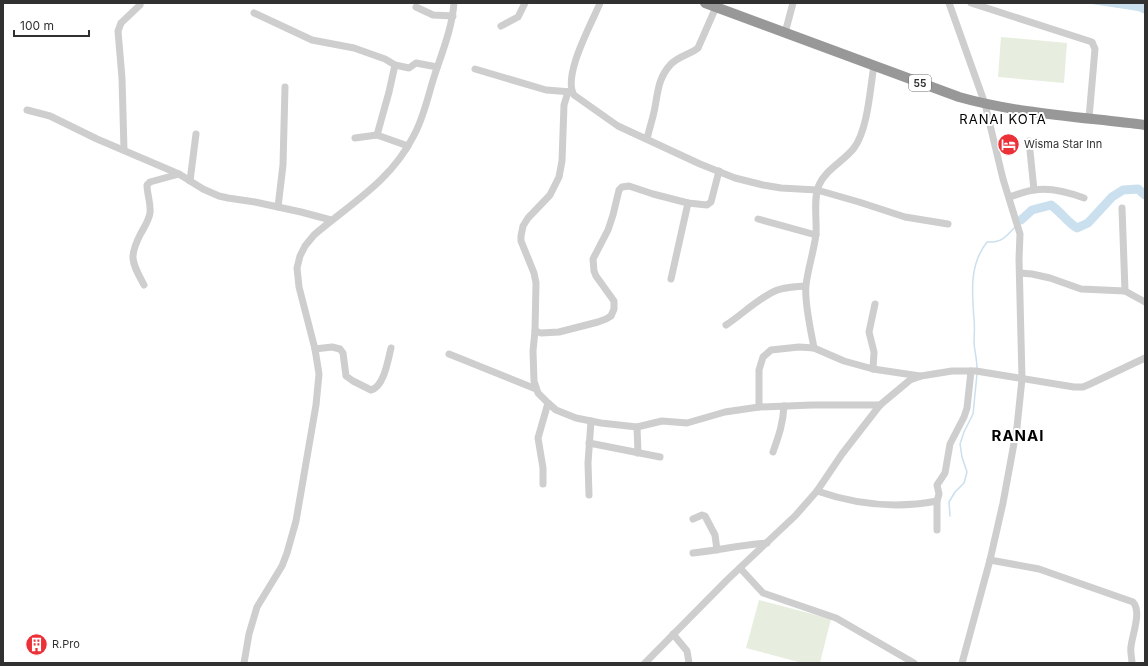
<svg xmlns="http://www.w3.org/2000/svg" width="1148" height="666" font-family="Inter,sans-serif">
<style>
.green{fill:#e7eedf}
.water{fill:#cbe0ee}
.lines{fill:none;stroke-linecap:round;stroke-linejoin:round}
.stream{stroke:#cbe0ee;stroke-width:1.5}
.river{stroke:#cbe0ee;stroke-width:9}
.minor{stroke:#cecece;stroke-width:7}
.highway{stroke:#989898;stroke-width:10}
.labels{text-anchor:middle;dominant-baseline:central;stroke-width:4;stroke-linejoin:round;paint-order:stroke}
.shield{fill:#fff;stroke:#6f6f6f;stroke-width:1}
.shield-label{font-size:10px;font-weight:bold;fill:#313131}
.poi-label{font-size:11px;fill:#313131;stroke:#fff;text-anchor:start}
.quarter-label{font-size:13px;letter-spacing:1px;fill:#000;stroke:#fff}
.district-label{font-size:15px;font-weight:bold;letter-spacing:1px;fill:#000;stroke:#fff}
</style>
<rect width="100%" height="100%" fill="#fff"/>
<g class="green">
<polygon points="1001,37 1067,43 1064,83 998,77"/>
<polygon points="759,600 831,619 820,663 802,663 746,648"/>
</g>
<polygon class="water" points="1085,3 1145,3 1145,14 1138,11"/>
<g class="lines">
<g class="stream">
<path d="M977,369C977,360 975,352 974,344C974,336 975,327 974,319C972,292 969,265 987,242C1001,243 1006,237 1015,227"/>
<polyline points="950,516 949,502 955,492 964,483 967,472 962,457 960,444 964,432 973,414 977,374"/>
</g>
<path class="river" d="M1021,220L1032,210L1051,205C1062,213 1066,221 1077,228L1088,223L1112,197L1123,190L1138,189L1145,195"/>
<g class="minor">
<path d="M600,3C592,23 562,76 574,95L618,126L700,164L735,178L763,185L781,188L817,190L859,202L905,217L948,224"/>
<polyline points="949,3 985,104 1003,179 1020,234 1019,259 1022,379 1017,427 1003,503 990,560 962,663"/>
<polyline points="971,3 1092,42 1095,49 1089,118"/>
<polyline points="416,7 433,15 453,16"/>
<polyline points="254,13 312,40 354,48 385,59 395,65 409,68 416,63 437,67"/>
<polyline points="501,26 518,17 525,3"/>
<polyline points="785,33 793,3"/>
<polyline points="475,69 546,90 572,92"/>
<polyline points="568,92 564,105 562,161 559,177 550,195 528,218 523,226 521,236 521,241 534,273 536,283 535,331 533,351 534,381 538,393 548,403 556,410 576,418 601,423 637,427 662,421 687,423 725,412 759,407"/>
<polyline points="27,110 50,116 97,139 179,174 203,189 219,196 228,198 255,202 301,212 331,220"/>
<polyline points="377,135 389,92 395,65"/>
<polyline points="355,138 377,135 408,146"/>
<path d="M647,139C649,130 652,121 654,112C658,94 657,79 671,64C679,56 691,54 698,48L716,7"/>
<polyline points="1029,141 1034,190"/>
<polyline points="124,150 122,78 118,31 121,23 140,5"/>
<polyline points="190,181 196,134"/>
<path d="M1009,197C1017,195 1025,191 1034,190C1051,187 1068,192 1084,198"/>
<polyline points="278,207 283,165 285,87"/>
<polyline points="1122,208 1125,291"/>
<polyline points="758,219 816,235"/>
<polyline points="1020,273 1032,274 1050,278 1081,289 1125,291 1145,302"/>
<polyline points="671,279 688,203"/>
<path d="M144,285C132,262 128,258 141,233C145,226 149,220 150,213C151,203 147,194 147,185L150,182L179,174"/>
<path d="M726,325C743,314 757,299 775,291C784,287 796,287 805,286"/>
<polyline points="535,331 541,333 559,332 598,322 606,319 611,316 614,309 614,301 596,276 594,271 593,259 608,230 613,215 619,190 622,187 629,186 653,194 688,203 707,205 711,202 719,171"/>
<path d="M814,348C811,331 804,302 806,285C808,268 814,251 816,234C817,220 813,198 819,185C826,169 844,161 854,148C868,129 870,89 874,65"/>
<path d="M315,349L332,347L340,349L343,353L346,376L353,381L371,390C384,387 388,360 391,348"/>
<polyline points="449,354 536,389"/>
<polyline points="873,369 874,352 869,332 875,304"/>
<polyline points="880,405 812,405 759,407 759,370 763,357 771,350 799,347 814,348 844,361 873,369 920,376"/>
<polyline points="637,427 638,453"/>
<polyline points="589,443 660,457"/>
<path d="M773,452C779,435 783,424 784,406"/>
<polyline points="543,484 543,468 538,438 548,403"/>
<path d="M817,491C857,505 895,509 937,501L939,494L937,485L945,473L950,444L964,417L967,408L971,371"/>
<polyline points="589,495 588,463 591,421"/>
<polyline points="693,519 702,515 705,516 715,535 717,550"/>
<polyline points="937,530 937,501"/>
<path d="M693,553C718,550 742,545 767,543"/>
<path d="M990,560L1039,569L1133,602C1142,612 1132,635 1131,647C1130,652 1132,658 1132,663"/>
<polyline points="740,568 763,593 836,618 914,663"/>
<polyline points="673,634 687,651 689,663"/>
<path d="M244,663L249,634L257,607L282,566L287,553L296,521L316,405L319,374L315,349L299,287L297,268L300,256L305,246L314,235C350,204 390,182 413,137C424,118 428,95 435,74C443,50 452,28 454,3"/>
<polyline points="645,663 727,580 795,516 817,491 842,454 880,405 910,380 921,376 952,371 976,371 1074,387 1083,387 1090,384 1145,358"/>
</g>
<path class="highway" d="M705,3L959,97C1019,114 1083,117 1145,125"/>
</g>
<defs>
<symbol id="hotel-disc" viewBox="-11 -11 22 22"><circle r="9.5" fill="#ec3038" stroke="#fff"/><path d="M-6-4.5h1.5V1H6V5H4.5V3h-9V5H-6ZM-4 0a1.8 1.8 0 1 1 3.6 0ZM.5 0V-2.5h3Q6-2.5 6 0Z" fill="#fff"/></symbol>
<symbol id="building-disc" viewBox="-11 -11 22 22"><circle r="9.5" fill="#ec3038" stroke="#fff"/><path d="M-4-6H4V6H1V3H-1V6H-4ZM-2.5-4.3h1.7v1.8h-1.7ZM.8-4.3h1.7v1.8H.8ZM-2.5-1h1.7V.8h-1.7ZM.8-1h1.7V.8H.8Z" fill="#fff"/></symbol>
</defs>
<g fill-rule="evenodd">
<use href="#hotel-disc" x="996" y="132" width="25" height="25"/>
<use href="#building-disc" x="24" y="632" width="25" height="25"/>
</g>
<g class="labels">
<rect class="shield" x="909" y="75" width="22" height="16" rx="3"/>
<g class="shield-label">
<text x="920" y="83">55</text>
</g>
<g class="poi-label">
<text x="1024" y="144">Wisma Star Inn</text>
<text x="52" y="644">R.Pro</text>
</g>
<g class="quarter-label">
<text x="1003" y="119">RANAI KOTA</text>
</g>
<g class="district-label">
<text x="1018" y="435">RANAI</text>
</g>
</g>
<rect width="1148" height="666" fill="none" stroke="#313131" stroke-width="8"/>
<path d="M14 30v6h75v-6" fill="none" stroke="#313131" stroke-width="2"/>
<text x="20" y="30" font-size="12" fill="#313131" stroke="#ffffff" stroke-width="3" paint-order="stroke">100 m</text>
</svg>
